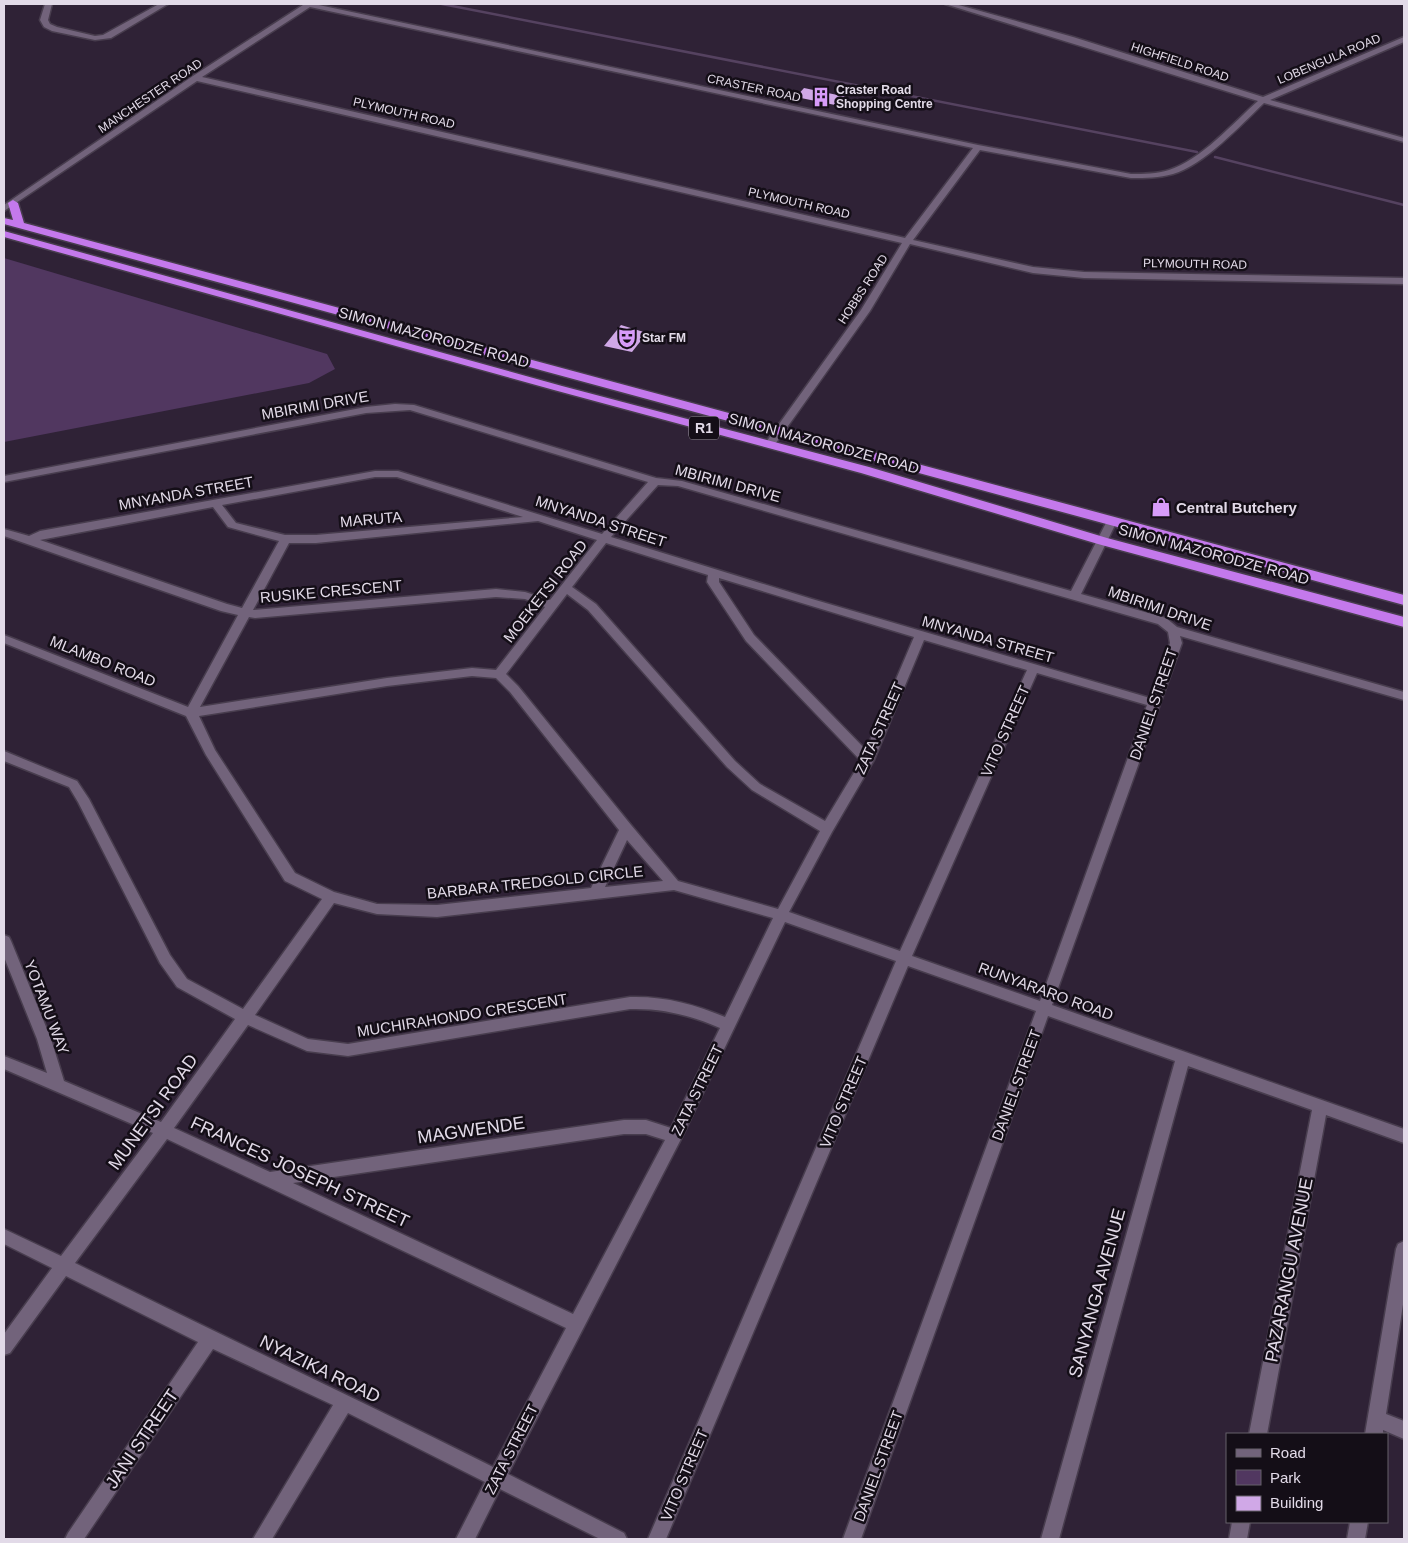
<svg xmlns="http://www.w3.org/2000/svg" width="1408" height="1543" font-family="Helvetica,sans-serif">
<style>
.green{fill:#513760}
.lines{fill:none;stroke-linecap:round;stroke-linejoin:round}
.stream{stroke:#554260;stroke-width:2.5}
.building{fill:#d0a8e7}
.minor-casing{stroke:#483d4e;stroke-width:3}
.highway-casing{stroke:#483d4e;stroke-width:3}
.minor{fill:#72637b;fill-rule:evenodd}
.highway{fill:#c479ec;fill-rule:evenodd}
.labels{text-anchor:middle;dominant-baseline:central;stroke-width:5;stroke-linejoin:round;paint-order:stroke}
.far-street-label{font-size:12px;fill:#e2dae8;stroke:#140e17}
.far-poi-label{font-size:12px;font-weight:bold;fill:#e2dae8;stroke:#140e17;text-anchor:start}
.shield{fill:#140e17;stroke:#a49da9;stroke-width:1}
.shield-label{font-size:14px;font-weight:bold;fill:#e2dae8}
.street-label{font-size:15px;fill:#e2dae8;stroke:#140e17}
.poi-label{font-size:15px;font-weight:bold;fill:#e2dae8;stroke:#140e17;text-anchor:start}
.near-street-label{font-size:18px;fill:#e2dae8;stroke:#140e17}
</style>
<rect width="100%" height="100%" fill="#2f2236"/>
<polygon class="green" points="4,258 327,354 335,369 309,383 4,442"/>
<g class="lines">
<g class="stream">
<polyline points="442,4 1197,152"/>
<polyline points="1215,157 1404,205"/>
</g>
</g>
<g class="building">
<polygon points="804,88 847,97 840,106 796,97"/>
<polygon points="621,325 647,333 632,352 604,346"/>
</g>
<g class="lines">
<defs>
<g id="minor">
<polygon points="45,4 52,4 48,20 50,24 57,27 95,36 103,35 159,4 168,4 111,38 95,40 52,31 44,27 40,20"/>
<path d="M303,4H314L978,145L1131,174C1144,174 1157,174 1169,170C1201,160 1233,123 1258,101L945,4H955L1073,37L1263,97L1404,37V42L1270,100L1404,138V142L1264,103C1241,125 1204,165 1173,174C1159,178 1146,178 1131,178L980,150L913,240L1033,267L1084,272L1404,278V284L1084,278L1033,273L910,244L870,311L773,447L769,448L764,445L861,310L902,243L197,81L4,211V205L193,76L303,5ZM310,7L973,148L905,238L202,77Z"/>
<path d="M395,404L414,405L656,478L682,481L1071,591L1107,521L1108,519H1116L1117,521L1081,594L1166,618L1177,627L1404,692V700L1180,636L1182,643L1052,1005L1404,1129V1143L1326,1115L1267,1434H1249L1312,1110L1188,1066L1059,1539H1041L1175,1061L1048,1016L861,1539H843L1036,1011L908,966L666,1539H648L896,961L785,922L680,1141L508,1474L624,1533L627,1539H600L500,1489L475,1539H456L485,1482L348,1413L272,1539H253L333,1405L213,1349L84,1539H65L68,1533L198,1342L66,1276L10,1353L4,1355V1334L52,1268L4,1244V1229L61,1256L153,1133L4,1069V1056L47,1073L37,1039L4,957V935L9,937L11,941L51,1039L64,1081L161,1122L235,1019L177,987L160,963L78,802L69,787L4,761V751L77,781L89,799L170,955L187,979L243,1009L322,899L285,881L206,755L186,716L4,643V635L188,707L238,615L221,611L4,536V529L29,536L40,531L375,471H398L602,534L648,482L410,410L366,413L4,482V476L366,407ZM375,477H397L523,517L316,535H285L236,523L222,505ZM658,485L678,486L1158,624L1168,632L1170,643L1150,698L812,599L611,537ZM213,507L228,527L279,541L242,608L227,604L40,540ZM538,521L597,540L550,600L525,592L496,589L253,610L289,543H316ZM606,543L708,575L707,582L746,641L861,761L825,821L760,784L735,761L596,604L572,587ZM719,578L914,637L866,750L754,635L719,582ZM567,594L588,610L727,767L752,790L820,831L778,909L678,881L631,825L518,686L506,674ZM496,597L525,599L545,607L496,670L472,668L387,678L200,707L249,617L255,618ZM924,640L1027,670L900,951L789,912L832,832L874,760ZM1037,673L1147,705L1040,1001L912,956ZM472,676L496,678L510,692L619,830L591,888L437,905L377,904L334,892L295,873L215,750L199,716L387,686ZM627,840L663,881L605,887ZM674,890L773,918L725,1017C694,1004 664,996 630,997L348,1044L308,1039L255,1015L334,903L377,914L437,917ZM630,1009C662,1008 690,1015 720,1028L671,1128L646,1120H624L270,1172L174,1128L248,1025L307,1051L348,1056ZM624,1134H646L665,1140L573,1314L293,1183ZM167,1139L566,1328L493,1467C355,1398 214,1332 75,1263Z"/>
<polygon points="1404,1241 1404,1298 1386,1414 1404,1421 1404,1439 1383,1430 1383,1434 1365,1434 1396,1249 1398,1244"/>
<polygon points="1232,1522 1250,1522 1247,1539 1229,1539"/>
<polygon points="1350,1522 1368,1522 1365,1539 1347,1539"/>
</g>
<g id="highway">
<polygon points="13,200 18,203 24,223 1404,595 1404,605 4,224 4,218 13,220 8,203"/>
<polygon points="4,231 562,386 869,467 1107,538 1404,617 1404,627 1098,544 861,473 554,390 4,237"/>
</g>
</defs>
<use href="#minor" class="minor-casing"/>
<use href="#highway" class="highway-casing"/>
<use href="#minor" class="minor"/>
<use href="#highway" class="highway"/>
</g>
<defs>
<symbol id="building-bare" viewBox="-9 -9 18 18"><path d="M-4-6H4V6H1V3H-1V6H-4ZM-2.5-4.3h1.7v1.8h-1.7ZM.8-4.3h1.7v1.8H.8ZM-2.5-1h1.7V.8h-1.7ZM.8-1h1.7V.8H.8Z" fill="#d79bf9" stroke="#140e17" stroke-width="2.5" paint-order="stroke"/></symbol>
<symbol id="theatre-bare" viewBox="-9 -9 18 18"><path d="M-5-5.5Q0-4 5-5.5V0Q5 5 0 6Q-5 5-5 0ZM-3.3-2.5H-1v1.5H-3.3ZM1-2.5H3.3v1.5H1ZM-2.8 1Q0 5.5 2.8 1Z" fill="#d79bf9" stroke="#140e17" stroke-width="2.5" paint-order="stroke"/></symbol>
<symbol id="shop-bare" viewBox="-9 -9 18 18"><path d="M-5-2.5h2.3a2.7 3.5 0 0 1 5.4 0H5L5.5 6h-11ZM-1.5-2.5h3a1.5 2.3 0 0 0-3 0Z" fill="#d79bf9" stroke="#140e17" stroke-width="2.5" paint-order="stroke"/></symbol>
</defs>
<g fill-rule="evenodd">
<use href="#building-bare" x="807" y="83" width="28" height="28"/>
<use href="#theatre-bare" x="613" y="324" width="28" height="28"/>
<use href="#shop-bare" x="1147" y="493" width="28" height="28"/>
</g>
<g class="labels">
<g class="far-street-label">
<text transform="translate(1329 59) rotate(-23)">LOBENGULA ROAD</text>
<text transform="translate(1180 62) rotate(18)">HIGHFIELD ROAD</text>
<text transform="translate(754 88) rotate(12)">CRASTER ROAD</text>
<text transform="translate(150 96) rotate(-34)">MANCHESTER ROAD</text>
<text transform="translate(404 113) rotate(13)">PLYMOUTH ROAD</text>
<text transform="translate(799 203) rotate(13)">PLYMOUTH ROAD</text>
<text transform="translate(1195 264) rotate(1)">PLYMOUTH ROAD</text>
<text transform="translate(863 289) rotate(-57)">HOBBS ROAD</text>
</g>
<g class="far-poi-label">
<text x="836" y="90">Craster Road<tspan x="836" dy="14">Shopping Centre</tspan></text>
<text x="642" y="338">Star FM</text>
</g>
<rect class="shield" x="689" y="416.5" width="30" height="23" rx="4"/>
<g class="shield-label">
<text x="704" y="428">R1</text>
</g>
<g class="street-label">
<text transform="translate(434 337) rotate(15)">SIMON MAZORODZE ROAD</text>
<text transform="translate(315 405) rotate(-10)">MBIRIMI DRIVE</text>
<text transform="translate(824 443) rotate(15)">SIMON MAZORODZE ROAD</text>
<text transform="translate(728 483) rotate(15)">MBIRIMI DRIVE</text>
<text transform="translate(186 493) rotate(-10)">MNYANDA STREET</text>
<text transform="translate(371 519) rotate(-5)">MARUTA</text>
<text transform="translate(601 521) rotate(18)">MNYANDA STREET</text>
<text transform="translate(1214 554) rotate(15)">SIMON MAZORODZE ROAD</text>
<text transform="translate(331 591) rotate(-5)">RUSIKE CRESCENT</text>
<text transform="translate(545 591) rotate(-52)">MOEKETSI ROAD</text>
<text transform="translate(1160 608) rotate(19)">MBIRIMI DRIVE</text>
<text transform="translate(988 639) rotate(16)">MNYANDA STREET</text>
<text transform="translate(103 661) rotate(22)">MLAMBO ROAD</text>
<text transform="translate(1153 704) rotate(-71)">DANIEL STREET</text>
<text transform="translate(879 728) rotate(-66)">ZATA STREET</text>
<text transform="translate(1005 731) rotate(-66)">VITO STREET</text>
<text transform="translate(535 882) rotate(-6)">BARBARA TREDGOLD CIRCLE</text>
<text transform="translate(1046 991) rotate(20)">RUNYARARO ROAD</text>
<text transform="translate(47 1007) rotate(69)">YOTAMU WAY</text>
<text transform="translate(462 1015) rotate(-9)">MUCHIRAHONDO CRESCENT</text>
<text transform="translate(1016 1085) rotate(-70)">DANIEL STREET</text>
<text transform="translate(697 1090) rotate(-64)">ZATA STREET</text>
<text transform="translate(843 1102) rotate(-67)">VITO STREET</text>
<text transform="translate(511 1449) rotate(-63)">ZATA STREET</text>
<text transform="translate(878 1466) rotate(-70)">DANIEL STREET</text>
<text transform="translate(684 1475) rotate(-67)">VITO STREET</text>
</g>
<g class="poi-label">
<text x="1176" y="507">Central Butchery</text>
</g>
<g class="near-street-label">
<text transform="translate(153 1112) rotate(-54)">MUNETSI ROAD</text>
<text transform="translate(471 1130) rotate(-8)">MAGWENDE</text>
<text transform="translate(300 1172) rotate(25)">FRANCES JOSEPH STREET</text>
<text transform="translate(1289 1270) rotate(-79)">PAZARANGU AVENUE</text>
<text transform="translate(1097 1293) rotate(-75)">SANYANGA AVENUE</text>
<text transform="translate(320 1369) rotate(26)">NYAZIKA ROAD</text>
<text transform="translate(142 1439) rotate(-56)">JANI STREET</text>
</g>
</g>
<rect width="1408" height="1543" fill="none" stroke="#e2dae8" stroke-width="10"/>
<rect x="1226" y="1433" width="162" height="90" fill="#140e17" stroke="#66606b"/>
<rect x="1236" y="1449" width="25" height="8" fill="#72637b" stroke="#66606b"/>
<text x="1270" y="1458" font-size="15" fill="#e2dae8">Road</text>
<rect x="1236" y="1470" width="25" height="15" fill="#513760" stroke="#66606b"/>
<text x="1270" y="1483" font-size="15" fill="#e2dae8">Park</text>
<rect x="1236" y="1496" width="25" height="15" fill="#d0a8e7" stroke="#66606b"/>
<text x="1270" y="1508" font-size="15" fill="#e2dae8">Building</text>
</svg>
